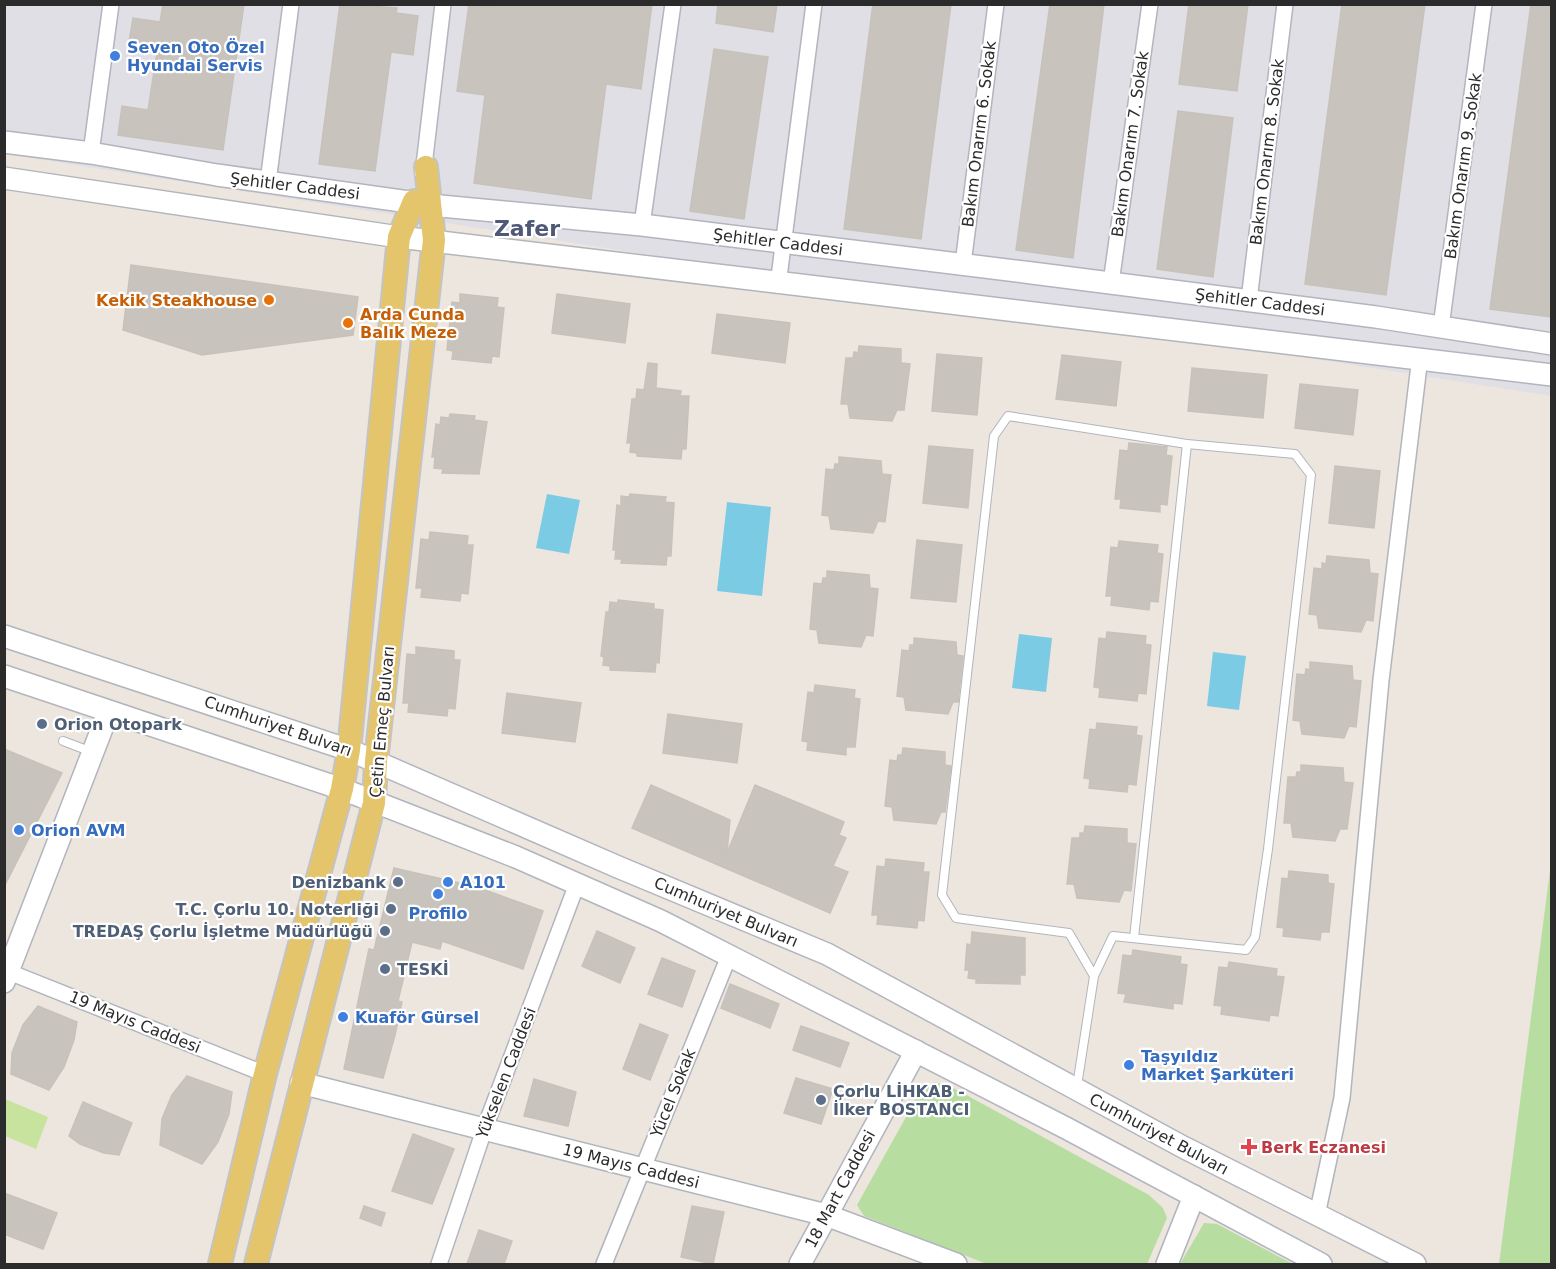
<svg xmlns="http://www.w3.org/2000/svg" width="1556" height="1269" font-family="'DejaVu Sans',sans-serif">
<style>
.industrial{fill:#e0dfe5}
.green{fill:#b7dda1}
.pitch{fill:#c7e39e}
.water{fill:#7ccbe4}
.building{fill:#c8c4bd;stroke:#c7c2b9;stroke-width:1.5}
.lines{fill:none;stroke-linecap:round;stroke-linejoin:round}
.lane-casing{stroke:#b2b5bd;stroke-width:10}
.street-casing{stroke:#b2b5bd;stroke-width:18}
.secondary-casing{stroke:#b2b5bd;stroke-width:24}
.primary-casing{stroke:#c4c4c4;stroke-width:26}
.lane{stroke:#fff;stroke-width:8}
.street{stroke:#fff;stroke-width:15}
.secondary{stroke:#fff;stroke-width:21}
.primary{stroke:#e4c56c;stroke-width:22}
.shop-dot{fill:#3f7fe0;stroke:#fff;stroke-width:2}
.food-dot{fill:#e8710a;stroke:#fff;stroke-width:2}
.service-dot{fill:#5c6f8a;stroke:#fff;stroke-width:2}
.health-dot{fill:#e0444e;stroke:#fff;stroke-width:2}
.labels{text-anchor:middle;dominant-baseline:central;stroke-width:4.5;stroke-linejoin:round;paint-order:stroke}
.shop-label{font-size:16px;font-weight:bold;fill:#366cbe;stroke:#fff;text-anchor:start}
.street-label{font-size:16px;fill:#2b2b2b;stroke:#fff}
.food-label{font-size:16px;font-weight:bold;fill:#c56008;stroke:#fff;text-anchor:end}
.service-label{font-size:16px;font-weight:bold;fill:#4e5e75;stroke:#fff;text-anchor:start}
.health-label{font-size:16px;font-weight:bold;fill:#be3a42;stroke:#fff;text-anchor:start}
.district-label{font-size:22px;font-weight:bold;fill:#505878;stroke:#fff}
</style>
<rect width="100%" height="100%" fill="#ece6df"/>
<polygon class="industrial" points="4,5 1551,5 1551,396 5,154"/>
<g class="green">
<polygon points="1551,863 1551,1264 1499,1264"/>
<polygon points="934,1082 948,1085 1149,1195 1163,1208 1167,1218 1147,1264 987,1264 864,1216 857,1205 921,1090"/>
<polygon points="1204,1223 1217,1224 1293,1264 1180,1264"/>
</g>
<polygon class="pitch" points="5,1099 48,1117 36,1149 5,1136"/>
<g class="water">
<polygon points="547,494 580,500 569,554 536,548"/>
<polygon points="727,502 771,507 762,596 717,591"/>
<polygon points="1019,634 1052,638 1046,692 1012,688"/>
<polygon points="1213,652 1246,656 1239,710 1207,706"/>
</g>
<g class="building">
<polygon points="163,4 244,4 223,150 118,135 122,106 148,110 157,52 128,48 133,18 160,22"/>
<polygon points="340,4 397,8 396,13 418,16 413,55 391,52 375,171 319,164"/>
<polygon points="469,4 497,7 498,4 652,4 641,89 606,84 591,199 474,183 485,95 457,91"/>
<polygon points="718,4 777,4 773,32 716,23"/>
<polygon points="873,4 951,4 921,239 844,229"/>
<polygon points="1050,4 1104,4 1073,258 1016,250"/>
<polygon points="1189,4 1248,4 1237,91 1179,84"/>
<polygon points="1342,4 1425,4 1386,295 1305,284"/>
<polygon points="1531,4 1551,4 1551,317 1490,309"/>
<polygon points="714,49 768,57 744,219 690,211"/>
<polygon points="1178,111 1233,118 1213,277 1157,269"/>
<polygon points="131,265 358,297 353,335 202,355 123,330"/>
<polygon points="460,294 498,298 497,307 504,308 499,357 492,356 491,363 452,359 453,351 447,350 452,302 460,303"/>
<polygon points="557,294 630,304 625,343 552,333"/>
<polygon points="717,314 790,323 785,363 712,353"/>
<polygon points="859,346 901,349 901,363 910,364 904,410 897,410 892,421 850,418 848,404 841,404 846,358 853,358 854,352 858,353"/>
<polygon points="937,354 982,358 977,415 932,411"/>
<polygon points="1062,355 1121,362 1116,406 1056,399"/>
<polygon points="648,363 657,364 656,388 681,391 680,396 689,396 686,449 682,449 681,459 637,456 637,453 630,452 631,443 627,443 632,399 636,399 637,389 644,390"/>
<polygon points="1192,368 1267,375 1263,418 1188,411"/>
<polygon points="1300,384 1358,390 1353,435 1295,428"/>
<polygon points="450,414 475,416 474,420 487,422 479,474 442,473 443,469 434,468 435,457 432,457 436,424 440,425 441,417 449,418"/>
<polygon points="1129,443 1167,447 1166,455 1172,456 1167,505 1160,504 1160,512 1120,508 1121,499 1115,499 1120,450 1128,451"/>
<polygon points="929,446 973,450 968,508 923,503"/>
<polygon points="839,457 881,461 882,474 891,475 885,522 878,521 873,533 831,529 829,516 822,515 826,469 834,470 835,464 839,464"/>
<polygon points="1335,466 1380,471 1374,528 1329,523"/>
<polygon points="630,494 666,497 665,502 674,503 671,556 667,556 666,565 621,563 622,559 615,559 616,550 613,550 617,505 621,506 621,496 629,497"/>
<polygon points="430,532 468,536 467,545 473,545 468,594 461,593 460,601 421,597 422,588 416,588 421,539 429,540"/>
<polygon points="917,540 962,545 956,602 911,598"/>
<polygon points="1119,541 1158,545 1157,553 1163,554 1158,602 1150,601 1149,610 1111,605 1112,596 1106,596 1111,547 1118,548"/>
<polygon points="1327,556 1369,560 1370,573 1378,574 1373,621 1366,620 1361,632 1319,628 1317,615 1309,614 1314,568 1322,569 1322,563 1326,564"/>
<polygon points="827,571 869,575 870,588 878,589 873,636 866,635 861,647 819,643 817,630 810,629 814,583 822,584 823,578 827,578"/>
<polygon points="618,600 654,604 654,609 663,610 659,663 656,662 655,672 610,670 610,666 603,665 604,657 601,656 606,612 609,612 610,602 618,603"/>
<polygon points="1107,632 1146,636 1145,644 1151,645 1146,694 1138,693 1137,701 1099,697 1100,688 1094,687 1099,638 1106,639"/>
<polygon points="914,638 956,642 957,655 963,656 958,702 953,702 948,714 906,710 904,697 897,696 902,650 909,651 910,645 914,645"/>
<polygon points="416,647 454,651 454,660 460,660 455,709 448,708 447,716 408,712 409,703 403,703 407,654 416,655"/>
<polygon points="1310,662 1352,666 1353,680 1361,681 1356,727 1349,726 1344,738 1302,734 1300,721 1293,720 1297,674 1305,675 1306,669 1310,670"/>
<polygon points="815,685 855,690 854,698 860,699 855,747 846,747 846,755 807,750 808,742 802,741 808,692 814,693"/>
<polygon points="507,693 581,703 575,742 502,733"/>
<polygon points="668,714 742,724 737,763 663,753"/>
<polygon points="1097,723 1137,727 1136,735 1142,736 1136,785 1128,784 1127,792 1089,788 1090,779 1084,778 1090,729 1096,730"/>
<polygon points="903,748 945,752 945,765 951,766 945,812 941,812 936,824 894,820 892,807 885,806 890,760 897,761 898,755 902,755"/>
<polygon points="4,749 62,773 4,887"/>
<polygon points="1301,765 1343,768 1344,782 1353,783 1347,829 1340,829 1335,841 1293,837 1291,823 1284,823 1288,777 1296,777 1297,772 1301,772"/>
<polygon points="651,785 730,820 727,853 755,785 844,822 839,835 846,838 833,866 848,872 830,913 632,828"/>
<polygon points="1085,826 1127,829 1127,843 1136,844 1131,891 1124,890 1119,902 1077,898 1074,884 1067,884 1072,838 1080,838 1080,833 1084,833"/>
<polygon points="886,859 924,863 923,872 929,872 924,921 918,920 917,928 877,924 878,915 872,915 877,866 885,867"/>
<polygon points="394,868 477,887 543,911 523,969 442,941 440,949 412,942 398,1001 402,1002 395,1035 383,1078 344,1069 369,949 374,950"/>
<polygon points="1289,871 1328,875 1328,883 1334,884 1329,932 1321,932 1320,940 1283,936 1284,928 1277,927 1282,878 1288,879"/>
<polygon points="597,931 635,948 620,983 582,966"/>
<polygon points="972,932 1025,938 1025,975 1020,975 1020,984 976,983 976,979 968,978 969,970 965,970 967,944 971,945"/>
<polygon points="1133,950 1181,957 1180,964 1187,965 1182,1004 1173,1003 1173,1009 1124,1002 1126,994 1118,993 1123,955 1132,956"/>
<polygon points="662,958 695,971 682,1007 648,994"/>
<polygon points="1229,962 1277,969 1276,976 1284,977 1278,1016 1270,1015 1269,1021 1221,1014 1222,1006 1214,1005 1219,967 1228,968"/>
<polygon points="730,984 779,1004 770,1028 721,1008"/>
<polygon points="38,1006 77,1022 74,1040 64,1067 49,1090 11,1074 12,1053 23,1025"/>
<polygon points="640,1024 668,1035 650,1080 623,1069"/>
<polygon points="801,1026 849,1043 840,1067 793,1050"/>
<polygon points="187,1076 232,1092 229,1114 218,1142 202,1164 160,1145 162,1119 172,1095"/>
<polygon points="796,1078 833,1089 821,1124 784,1113"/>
<polygon points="534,1079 576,1092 568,1126 524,1116"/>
<polygon points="83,1102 132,1123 119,1155 104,1153 80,1144 69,1136"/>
<polygon points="413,1134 454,1149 432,1204 392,1191"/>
<polygon points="4,1193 57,1213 43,1249 4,1234"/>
<polygon points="364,1206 385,1213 381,1226 360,1218"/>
<polygon points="692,1206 724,1212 713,1264 681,1257"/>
<polygon points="479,1230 512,1241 504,1264 467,1264"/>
</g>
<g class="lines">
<defs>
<g id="lane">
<polyline points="63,741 92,752"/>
<polyline points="1134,938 1187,444"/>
<polyline points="1077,1086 1094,976 1069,933 956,918 942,895 994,436 1008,416 1187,444 1295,454 1311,475 1268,849 1255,937 1246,950 1113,936 1094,976"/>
</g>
<g id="street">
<polyline points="91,153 111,4"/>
<polyline points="423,174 443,4"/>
<polyline points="268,182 291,4"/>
<polyline points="642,225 673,4"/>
<polyline points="963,264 996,4"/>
<polyline points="1111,283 1150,4"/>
<polyline points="778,285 814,4"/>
<polyline points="1249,300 1285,4"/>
<polyline points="1441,327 1484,4"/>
<polyline points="4,970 265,1074"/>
<polyline points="1317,1215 1342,1098 1381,680 1420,357"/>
<polyline points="439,1264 484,1130 577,884"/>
<polyline points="604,1264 729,956"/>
</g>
<g id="secondary">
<polyline points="4,142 91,153 217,175 430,205 642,225 1032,273 1376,317 1552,344"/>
<polyline points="4,178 399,237 1552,375"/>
<polyline points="4,636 349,750 618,867 827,954 1183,1147 1415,1264"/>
<polyline points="4,676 342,789 516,857 661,921 1066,1128 1321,1264"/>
<polyline points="4,982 108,713"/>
<polyline points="301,1083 826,1215 956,1264"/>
<polyline points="800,1264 916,1051"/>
<polyline points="1167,1264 1194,1196"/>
</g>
<g id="primary">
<polyline points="220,1264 265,1074 342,789 349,750 399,237 414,201"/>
<polyline points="256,1264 374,803 376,761 434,240 426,167"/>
</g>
</defs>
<use href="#lane" class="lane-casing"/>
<use href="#street" class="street-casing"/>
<use href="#secondary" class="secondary-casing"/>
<use href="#primary" class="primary-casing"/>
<use href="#lane" class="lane"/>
<use href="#street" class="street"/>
<use href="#secondary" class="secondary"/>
<use href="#primary" class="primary"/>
</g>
<g class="shop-dot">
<circle cx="115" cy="56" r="6"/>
<circle cx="19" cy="830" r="6"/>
<circle cx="448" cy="882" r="6"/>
<circle cx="438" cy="894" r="6"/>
<circle cx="343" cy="1017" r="6"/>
<circle cx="1129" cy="1065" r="6"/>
</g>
<g class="food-dot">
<circle cx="269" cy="300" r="6"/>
<circle cx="348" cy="323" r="6"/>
</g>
<g class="service-dot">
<circle cx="42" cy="724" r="6"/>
<circle cx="398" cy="882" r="6"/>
<circle cx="391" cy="909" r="6"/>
<circle cx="385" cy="931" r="6"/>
<circle cx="385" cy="969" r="6"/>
<circle cx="821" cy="1100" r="6"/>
</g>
<path class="health-dot" d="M1246 1138h6v6h6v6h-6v6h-6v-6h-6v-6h6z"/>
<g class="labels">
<g class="shop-label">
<text x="127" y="47">Seven Oto Özel<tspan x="127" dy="18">Hyundai Servis</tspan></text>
<text x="31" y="830">Orion AVM</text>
<text x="460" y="882">A101</text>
<text x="438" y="913" text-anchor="middle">Profilo</text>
<text x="355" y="1017">Kuaför Gürsel</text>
<text x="1141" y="1056">Taşyıldız<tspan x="1141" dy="18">Market Şarküteri</tspan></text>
</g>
<g class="street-label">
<text transform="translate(979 134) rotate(-83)">Bakım Onarım 6. Sokak</text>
<text transform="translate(1130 144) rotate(-82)">Bakım Onarım 7. Sokak</text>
<text transform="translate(1267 152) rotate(-83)">Bakım Onarım 8. Sokak</text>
<text transform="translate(1463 166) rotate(-82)">Bakım Onarım 9. Sokak</text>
<text transform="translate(295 186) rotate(7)">Şehitler Caddesi</text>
<text transform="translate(778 242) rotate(7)">Şehitler Caddesi</text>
<text transform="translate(1260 302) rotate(7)">Şehitler Caddesi</text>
<text transform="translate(382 722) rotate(-85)">Çetin Emeç Bulvarı</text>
<text transform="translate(278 726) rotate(19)">Cumhuriyet Bulvarı</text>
<text transform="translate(726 912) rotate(23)">Cumhuriyet Bulvarı</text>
<text transform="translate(135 1022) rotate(22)">19 Mayıs Caddesi</text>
<text transform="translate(506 1073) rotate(-69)">Yükselen Caddesi</text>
<text transform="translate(673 1093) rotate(-68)">Yücel Sokak</text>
<text transform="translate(1159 1134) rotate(28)">Cumhuriyet Bulvarı</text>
<text transform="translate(631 1166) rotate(14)">19 Mayıs Caddesi</text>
<text transform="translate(840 1189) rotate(-62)">18 Mart Caddesi</text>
</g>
<g class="food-label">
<text x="257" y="300">Kekik Steakhouse</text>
<text x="360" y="314" text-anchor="start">Arda Cunda<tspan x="360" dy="18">Balık Meze</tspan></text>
</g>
<g class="service-label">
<text x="54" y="724">Orion Otopark</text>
<text x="386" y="882" text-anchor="end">Denizbank</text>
<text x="379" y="909" text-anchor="end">T.C. Çorlu 10. Noterliği</text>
<text x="373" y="931" text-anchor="end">TREDAŞ Çorlu İşletme Müdürlüğü</text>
<text x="397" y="969">TESKİ</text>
<text x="833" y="1091">Çorlu LİHKAB -<tspan x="833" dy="18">İlker BOSTANCI</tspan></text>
</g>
<g class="health-label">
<text x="1261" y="1147">Berk Eczanesi</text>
</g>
<g class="district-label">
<text x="527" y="228">Zafer</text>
</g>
</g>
<rect width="1556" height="1269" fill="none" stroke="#2b2b2b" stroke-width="12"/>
</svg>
